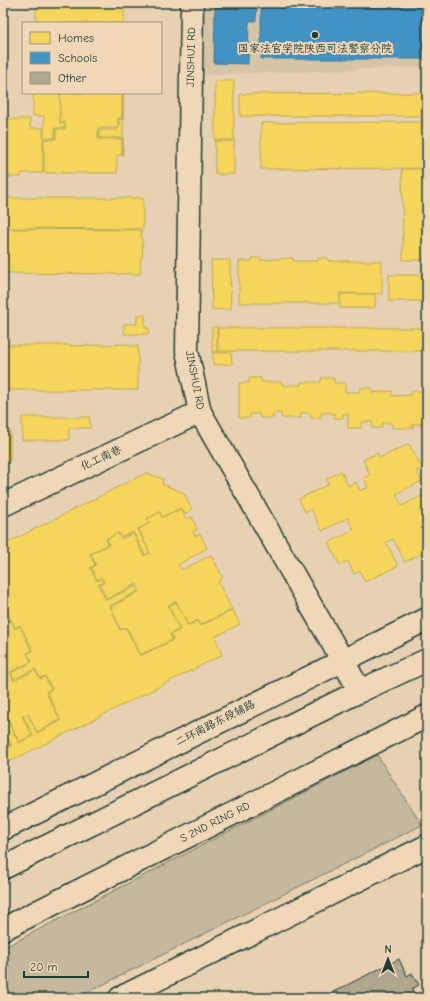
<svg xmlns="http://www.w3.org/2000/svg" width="430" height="1001" font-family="'Comic Neue','LXGW WenKai TC',sans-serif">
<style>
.built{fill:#d7c4a8}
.green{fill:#c6b89d;stroke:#727a68}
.homes{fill:#f6d55c;stroke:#b6a750}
.schools{fill:#4393c3;stroke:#387998}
.building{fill:#b0a78f;stroke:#1f3d34}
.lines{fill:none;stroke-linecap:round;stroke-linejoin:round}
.secondary-casing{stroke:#1f3d34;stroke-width:25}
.highway-casing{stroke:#1f3d34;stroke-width:25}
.secondary{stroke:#f0d7b7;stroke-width:22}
.highway{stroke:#f0d7b7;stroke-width:22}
.poi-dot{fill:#1f3d34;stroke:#f0d7b7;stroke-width:1.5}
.labels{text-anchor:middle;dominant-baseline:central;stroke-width:4;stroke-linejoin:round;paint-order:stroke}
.poi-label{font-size:11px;fill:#1f3d34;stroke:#f0d7b7}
.street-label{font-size:11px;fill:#1f3d34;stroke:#f0d7b7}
</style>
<rect width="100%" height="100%" fill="#e8d1b2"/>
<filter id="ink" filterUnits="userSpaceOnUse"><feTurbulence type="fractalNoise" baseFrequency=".025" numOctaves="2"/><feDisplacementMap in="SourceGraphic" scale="8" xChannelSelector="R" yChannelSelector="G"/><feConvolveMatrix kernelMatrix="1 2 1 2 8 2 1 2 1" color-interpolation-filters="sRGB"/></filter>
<g filter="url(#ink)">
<polygon class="built" points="204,3 427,3 427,67 204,75"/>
<polygon class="green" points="377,755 422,825 76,998 3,998 3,948"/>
<g class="homes">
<rect x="36" y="3" width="88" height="20"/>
<rect x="215" y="81" width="19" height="59"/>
<polygon points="33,93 60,93 60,123 65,123 65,128 55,128 55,138 44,138 44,116 33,116"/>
<polygon points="60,93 122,94 122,118 118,118 118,128 98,128 98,139 122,139 122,155 117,155 117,173 44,173 44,139 56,139 56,129 65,129 65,122 60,122"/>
<polygon points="119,93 123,93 123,156 123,138 99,138 99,130 117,130 119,127 119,119 123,119 123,93"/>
<polygon points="427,93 427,116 240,116 240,94"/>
<polygon points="3,114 8,114 8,119 30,119 30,128 43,128 43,173 21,173 21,177 9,177 9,174 3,174"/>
<polygon points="427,122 427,168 261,169 261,123"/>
<rect x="215" y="141" width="19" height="33"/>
<polygon points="402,169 427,169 427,260 403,260"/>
<polygon points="3,198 143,198 143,229 3,228"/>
<polygon points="3,229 141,230 143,257 141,257 140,274 3,273"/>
<polygon points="252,258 260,258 260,260 293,258 293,261 318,261 318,258 328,258 328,261 382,261 382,294 340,293 340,303 239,303 239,261 252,261"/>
<polygon points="211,260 230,260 231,309 212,310"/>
<rect x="389" y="275" width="38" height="26"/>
<rect x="340" y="294" width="35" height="14"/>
<polygon points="137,315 145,315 145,328 149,328 149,334 124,334 124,324 137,324"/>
<rect x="212" y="327" width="5" height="25"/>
<rect x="218" y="328" width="209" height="23"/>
<polygon points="128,344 128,346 138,346 138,390 3,390 3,345 71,345 71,346"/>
<polygon points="231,352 232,364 213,365 213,353"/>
<polygon points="249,378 261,378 261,382 282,382 282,385 301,385 301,382 321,382 321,378 334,378 334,383 345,383 345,392 360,392 360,388 372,388 372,393 392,391 392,396 411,395 411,391 427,391 427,428 421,428 421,424 413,424 413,428 392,428 392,423 382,423 382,428 372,428 372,422 361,422 361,428 348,428 348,414 343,414 343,418 334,418 334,413 321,413 321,418 310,418 310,413 301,413 301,418 281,418 281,413 273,413 273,418 260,418 260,414 250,414 250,418 239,418 239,383 249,383"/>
<polygon points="22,417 90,417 90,428 69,428 69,440 22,440"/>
<rect x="3" y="431" width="7" height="30"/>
<polygon points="409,444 422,468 416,471 422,481 396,494 402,506 427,493 427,551 405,562 393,539 386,542 398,566 365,582 360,571 354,574 348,561 340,565 328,543 354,530 348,518 322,531 311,509 305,512 299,499 329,484 326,479 341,471 348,486 356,482 360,491 368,487 364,478 370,475 363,460 377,453 380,458"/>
<polygon points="146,473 163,479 162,484 184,493 192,510 185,514 181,508 162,517 160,512 147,519 149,523 138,529 150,553 145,555 133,532 122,537 119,533 106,539 108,544 90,554 95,565 90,568 97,581 102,578 103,583 98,584 106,600 136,586 138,591 110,606 120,630 126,628 140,656 173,640 171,634 180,630 169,606 176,602 188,626 197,621 200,626 233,610 240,624 215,637 222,655 3,765 3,750 12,746 3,729 3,720 7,719 19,743 33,736 23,716 28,714 37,733 61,721 47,692 52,689 45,676 40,678 35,669 14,679 11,673 32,662 27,653 33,651 20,625 15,628 3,603 3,545"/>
<polygon points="181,509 186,519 192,517 197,529 193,532 195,536 200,534 207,548 178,565 182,570 211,555 223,578 218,582 232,610 200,625 197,620 188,625 176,601 168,605 179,629 170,634 172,640 140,655 127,628 120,629 111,607 140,591 137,584 107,599 100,585 104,583 104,581 102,578 97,580 92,569 92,567 96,565 91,554 109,545 107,539 118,533 121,539 133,533 144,556 150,553 139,529 150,523 147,519 160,512 162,517"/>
<polygon points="10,619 15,629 20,626 32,651 27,653 31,662 10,672 14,681 35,670 40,679 45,677 51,689 46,692 60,720 37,732 28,714 22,716 32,735 19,742 7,717 3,720 3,623"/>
<polygon points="3,730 11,745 3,749"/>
</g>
<g class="schools">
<polygon points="215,6 257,7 256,21 249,21 248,64 214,63"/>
<rect x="261" y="6" width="166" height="53"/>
</g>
<polygon class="building" points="399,959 407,976 412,973 419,985 412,989 417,998 321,998"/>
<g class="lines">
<defs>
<g id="secondary">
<polyline points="192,3 187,351 200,412 360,691"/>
<polyline points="3,505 200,412"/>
<polyline points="3,829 427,619"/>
<polyline points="120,998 427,846"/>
</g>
<g id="highway">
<polyline points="3,868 360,691 427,660"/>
<polyline points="3,929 427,716"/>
</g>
</defs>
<use href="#secondary" class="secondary-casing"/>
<use href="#highway" class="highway-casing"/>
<use href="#secondary" class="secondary"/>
<use href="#highway" class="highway"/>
</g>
</g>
<circle class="poi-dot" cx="315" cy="35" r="4"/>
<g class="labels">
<g class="poi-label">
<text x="315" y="48">国家法官学院陕西司法警察分院</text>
</g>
<g class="street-label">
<text transform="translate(191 57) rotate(-89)">JINSHUI RD</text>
<text transform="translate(195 380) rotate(79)">JINSHUI RD</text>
<text transform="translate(101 458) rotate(-25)">化工南巷</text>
<text transform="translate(215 723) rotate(-27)">二环南路东段辅路</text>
<text transform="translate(215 822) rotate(-27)">S 2ND RING RD</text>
</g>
</g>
<rect width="430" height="1001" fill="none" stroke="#f0d7b7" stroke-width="16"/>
<rect x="8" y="8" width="414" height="985" fill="none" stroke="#1f3d34" stroke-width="1.5" filter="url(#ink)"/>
<rect x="22" y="22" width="140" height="72" fill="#f0d7b7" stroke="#9c9983"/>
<rect x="30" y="32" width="20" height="12" fill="#f6d55c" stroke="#9c9983"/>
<text x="58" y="42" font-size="12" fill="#1f3d34">Homes</text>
<rect x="30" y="52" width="20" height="12" fill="#4393c3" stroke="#9c9983"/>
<text x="58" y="62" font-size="12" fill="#1f3d34">Schools</text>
<rect x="30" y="72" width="20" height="12" fill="#b0a78f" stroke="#9c9983"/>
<text x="58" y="82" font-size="12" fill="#1f3d34">Other</text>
<g transform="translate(388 959)" stroke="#f0d7b7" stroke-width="3" paint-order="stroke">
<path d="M0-3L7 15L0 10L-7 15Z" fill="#1f3d34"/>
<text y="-6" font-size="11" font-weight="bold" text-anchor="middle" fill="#1f3d34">N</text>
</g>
<path d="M24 971v6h64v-6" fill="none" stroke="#1f3d34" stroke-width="2"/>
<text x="30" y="971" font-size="12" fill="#1f3d34" stroke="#f0d7b7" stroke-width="3" paint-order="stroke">20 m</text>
</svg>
